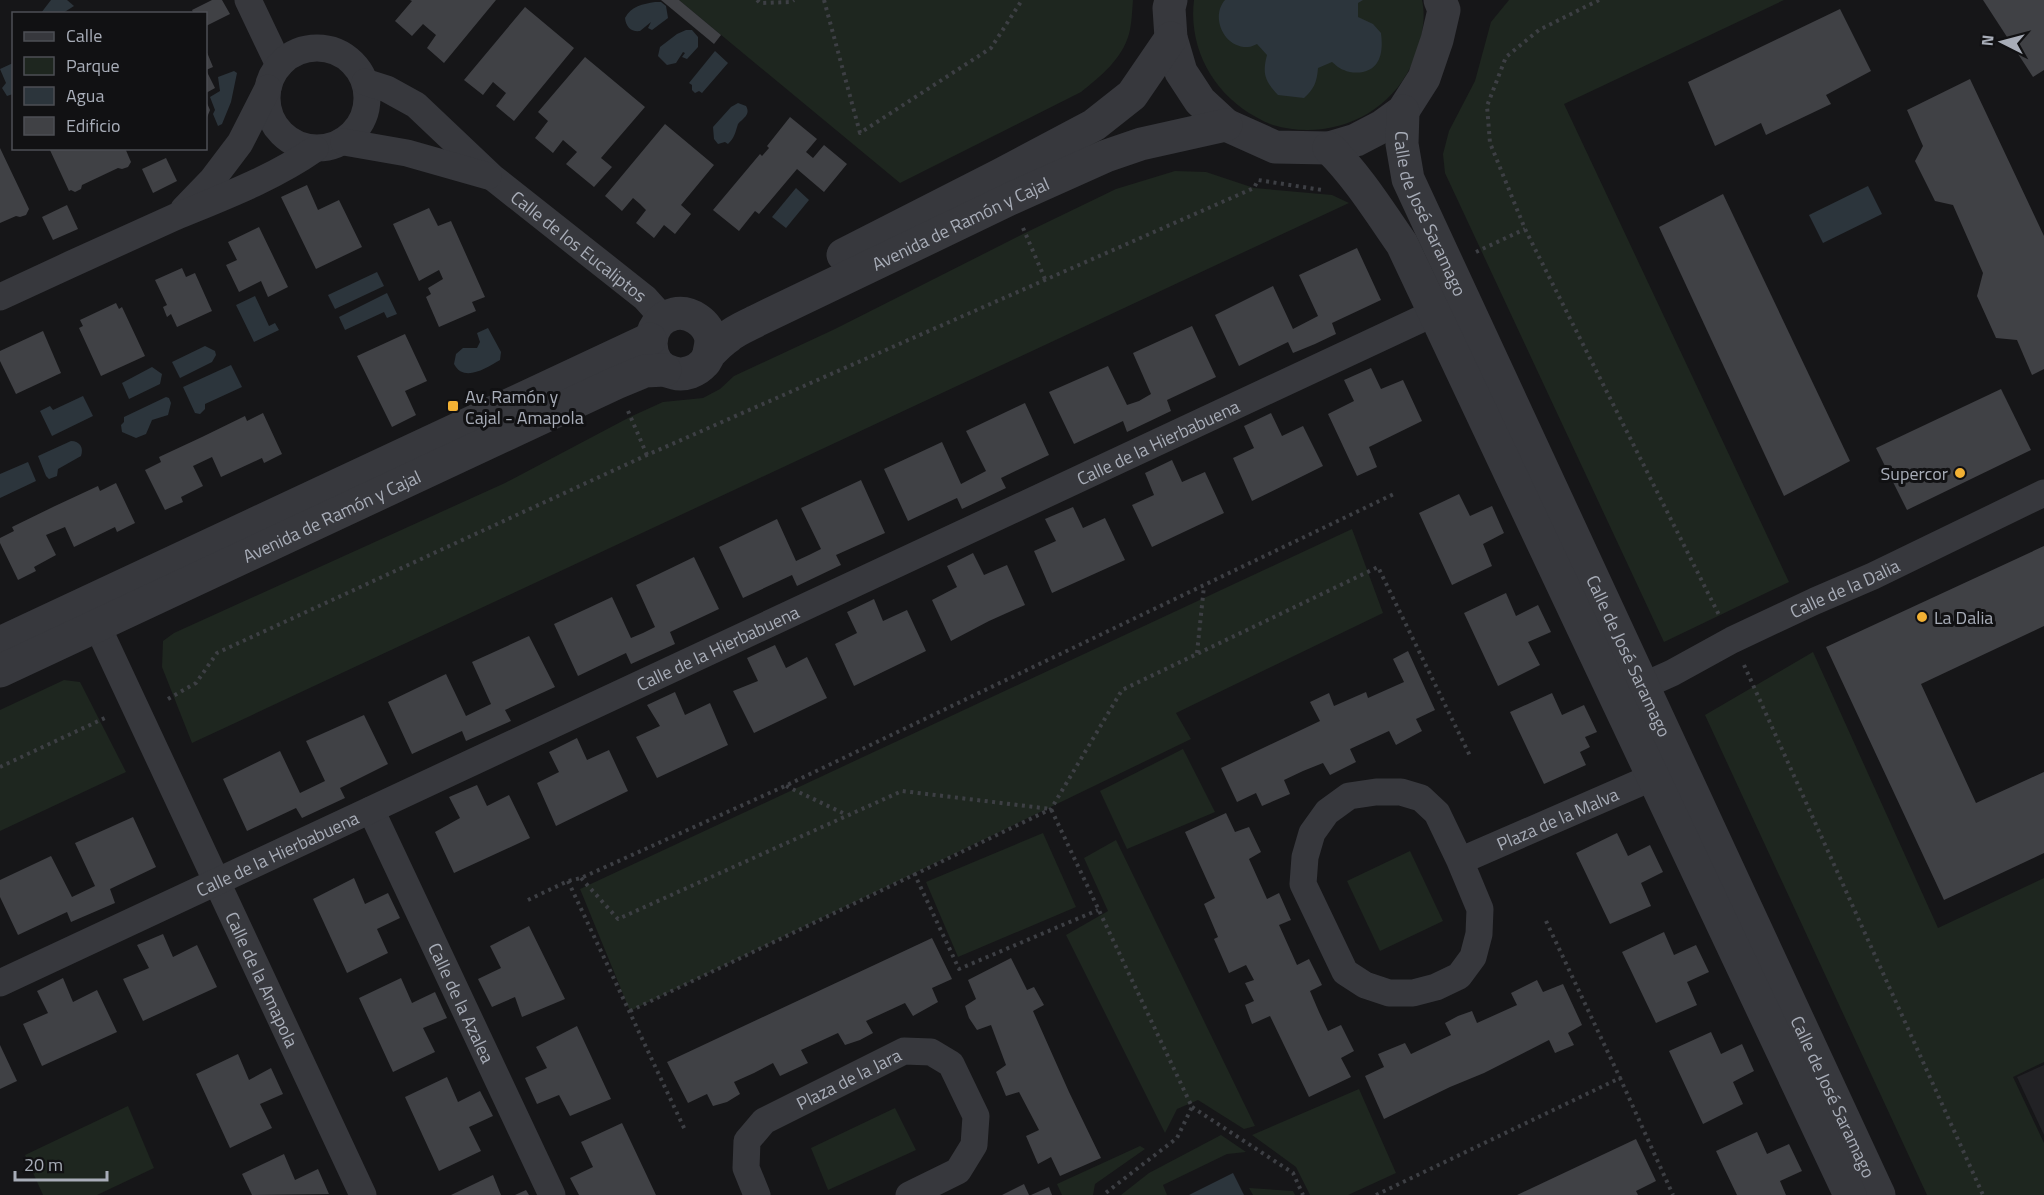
<svg xmlns="http://www.w3.org/2000/svg" width="2044" height="1195" font-family="'Titillium Web',sans-serif">
<style>
.built{fill:#222225}
.green{fill:#1e261f}
.water{fill:#2c353c}
.building{fill:#404145}
.lines{fill:none;stroke-linecap:round;stroke-linejoin:round}
.path{stroke:#3d3f44;stroke-width:4;stroke-dasharray:3 4.5;stroke-linecap:butt}
.minor{stroke:#37383d;stroke-width:27}
.tertiary{stroke:#37383d;stroke-width:33}
.poi-dot{fill:#f2b134;stroke:#111113;stroke-width:2}
.labels{text-anchor:middle;dominant-baseline:central;stroke-width:6;stroke-linejoin:round;paint-order:stroke}
.street-label{font-size:18px;fill:#a8adb8;stroke:#111113}
.poi-label{font-size:18px;fill:#a8adb8;stroke:#111113;text-anchor:start}
</style>
<rect width="100%" height="100%" fill="#161618"/>
<polygon class="built" points="2044,1065 2044,1135 2017,1077"/>
<g class="green">
<path d="M679,0H1133C1132,11 1132,23 1129,34C1122,59 1101,76 1081,92L900,183Z"/>
<path d="M1194,0H1422C1427,22 1420,46 1411,66C1386,118 1327,141 1273,125C1267,123 1261,120 1256,117C1214,94 1188,49 1194,0Z"/>
<polygon points="1509,0 1784,0 1564,104 1789,582 1664,642 1445,173 1443,154 1449,131 1475,81 1491,22"/>
<polygon points="1175,171 1206,172 1254,188 1332,195 1349,203 192,743 162,667 163,641 174,633 505,483 630,417 663,402 703,398 720,389 734,376 835,329 1025,233 1116,189"/>
<polygon points="1352,529 1383,613 1176,713 1191,739 630,1011 580,889"/>
<polygon points="1813,652 1938,928 2044,878 2044,1062 2013,1077 2044,1143 2044,1195 1927,1195 1705,715"/>
<polygon points="64,680 80,682 126,772 0,831 0,710"/>
<polygon points="1183,749 1215,812 1127,849 1100,791"/>
<polygon points="1043,833 1076,907 958,957 926,882"/>
<polygon points="1116,840 1255,1126 1244,1129 1198,1100 1177,1109 1165,1133 1066,935 1108,911 1084,858"/>
<polygon points="1410,851 1443,921 1380,951 1347,881"/>
<polygon points="1359,1089 1396,1173 1348,1195 1310,1195 1296,1167 1252,1135"/>
<polygon points="128,1106 154,1168 97,1195 43,1195 25,1155"/>
<polygon points="895,1108 916,1150 828,1190 811,1148"/>
<polygon points="1221,1135 1246,1152 1227,1154 1163,1185 1167,1195 1121,1195 1149,1173"/>
<polygon points="1140,1146 1145,1149 1095,1184 1093,1195 1062,1195 1057,1184"/>
<polygon points="1249,1188 1293,1191 1295,1195 1253,1195"/>
</g>
<g class="water">
<polygon points="51,0 67,0 74,6 63,13 41,13"/>
<path d="M1225,0H1363L1358,3V17L1373,24L1381,33C1383,49 1382,68 1363,72C1358,73 1349,73 1344,70C1339,69 1335,64 1332,62L1318,68C1317,82 1314,89 1304,98L1278,95C1265,81 1262,74 1267,55L1257,44C1254,45 1251,47 1248,47C1224,48 1210,17 1225,0Z"/>
<path d="M655,2H661L666,6L668,18L652,30L648,28L651,22L640,31C631,32 626,27 625,18C631,6 643,4 655,2Z"/>
<polygon points="686,30 692,30 698,37 698,47 687,59 682,57 685,53 683,52 676,63 667,65 658,56 660,47 677,34"/>
<polygon points="715,51 728,63 702,93 699,91 695,93 692,90 692,85 689,83"/>
<polygon points="13,63 13,94 7,96 2,88 6,83 0,69"/>
<polygon points="234,71 237,73 231,102 222,124 218,126 213,114 215,110 210,97 220,91 218,77"/>
<path d="M738,103L746,106C751,115 743,118 738,124C735,133 735,137 728,144L725,142L718,144L714,139L713,127L731,107Z"/>
<polygon points="1868,186 1882,214 1823,243 1809,215"/>
<polygon points="796,188 809,200 786,228 772,217"/>
<polygon points="377,272 384,286 335,309 328,295"/>
<polygon points="387,293 397,314 387,318 384,312 345,330 339,317"/>
<polygon points="255,296 269,326 275,323 279,330 254,342 236,305"/>
<path d="M488,328L501,352L500,360C486,368 464,383 454,364L456,354L463,348H477L480,342L477,333Z"/>
<polygon points="205,346 215,351 216,355 212,362 180,378 172,362"/>
<polygon points="231,365 242,387 205,404 205,409 200,414 195,413 183,387"/>
<polygon points="152,367 162,374 160,384 129,399 122,383"/>
<polygon points="83,396 93,416 52,436 40,411 50,406 53,410"/>
<polygon points="166,397 169,398 171,403 168,415 152,420 146,434 136,438 122,432 121,425 124,422 124,417"/>
<path d="M71,441C80,441 84,448 81,456L58,469L57,476L49,479L46,476L38,456Z"/>
<polygon points="28,462 36,481 0,498 0,474"/>
<polygon points="1233,1173 1244,1195 1189,1195"/>
</g>
<g class="building">
<polygon points="212,0 222,0 230,14 206,26 206,14 194,14 192,10"/>
<polygon points="410,0 496,0 444,63 427,48 436,35 430,30 423,24 412,36 395,21 412,1"/>
<polygon points="661,0 679,0 721,35 714,44"/>
<polygon points="1983,0 2044,0 2044,70 2033,77"/>
<polygon points="525,7 574,48 514,121 496,106 506,93 500,88 493,82 483,95 464,80"/>
<polygon points="1840,9 1871,71 1826,95 1831,104 1766,135 1761,123 1715,146 1688,82"/>
<polygon points="206,50 213,67 206,70 215,88 206,93"/>
<polygon points="585,57 645,107 601,158 612,167 594,187 566,164 577,152 563,140 553,153 535,138 548,121 538,112"/>
<polygon points="1970,79 2044,236 2044,369 2032,375 2017,340 1996,338 1977,296 1983,273 1953,205 1935,201 1915,161 1923,146 1907,110"/>
<polygon points="206,101 210,110 206,120"/>
<polygon points="790,117 817,139 806,152 813,158 824,145 847,164 824,192 797,169 759,214 755,211 739,231 713,210 760,154 762,156 769,148 767,146"/>
<polygon points="665,124 714,165 681,205 691,214 675,234 664,225 654,238 636,223 646,210 640,204 633,198 622,211 605,196"/>
<polygon points="0,148 29,209 26,215 20,217 16,216 0,223"/>
<polygon points="49,148 125,148 131,162 128,167 122,169 118,168 82,185 81,189 75,192 71,190 69,191"/>
<polygon points="166,158 177,181 153,193 142,169"/>
<polygon points="307,185 318,210 339,200 362,247 316,269 281,197"/>
<polygon points="1723,194 1850,461 1784,496 1659,227"/>
<polygon points="67,205 78,229 53,240 42,217"/>
<polygon points="429,208 438,226 451,221 485,297 472,302 476,311 439,327 426,297 431,294 428,288 443,279 439,270 419,281 393,224"/>
<polygon points="259,227 288,287 268,297 261,281 239,292 226,265 237,260 228,242"/>
<polygon points="1357,248 1381,300 1332,323 1336,334 1315,344 1293,353 1288,342 1239,366 1215,315 1273,286 1293,329 1318,316 1299,275"/>
<polygon points="182,268 186,277 195,273 212,311 177,327 171,314 167,317 163,307 167,305 155,280"/>
<polygon points="116,303 119,309 122,307 145,356 101,376 79,328 83,326 80,320"/>
<polygon points="1192,326 1216,377 1167,400 1171,411 1127,432 1123,421 1074,444 1049,392 1108,366 1127,405 1139,401 1151,394 1133,353"/>
<polygon points="43,331 61,373 16,394 0,361 0,351"/>
<polygon points="405,334 427,381 405,391 416,415 392,427 357,356"/>
<polygon points="1371,368 1381,389 1403,380 1422,421 1369,447 1377,467 1357,476 1328,414 1354,401 1344,380"/>
<polygon points="2001,389 2031,450 1907,510 1876,448"/>
<polygon points="1025,403 1049,455 1001,478 1006,488 962,509 957,498 908,521 884,469 942,442 961,484 986,471 966,431"/>
<polygon points="263,413 282,454 264,463 262,458 221,477 212,457 193,466 203,486 181,497 183,502 165,510 145,470 161,462 159,457 202,437 245,416 247,421"/>
<polygon points="1271,413 1282,436 1303,426 1323,466 1252,501 1233,458 1254,448 1244,426"/>
<polygon points="1172,460 1182,482 1205,472 1224,513 1152,547 1132,505 1154,495 1145,473"/>
<polygon points="861,480 885,533 836,555 841,565 797,586 792,575 743,598 719,547 777,519 796,561 809,555 821,549 801,508"/>
<polygon points="116,483 135,523 117,532 115,527 74,547 65,527 46,535 56,555 34,567 36,571 18,580 0,543 0,538 14,531 12,527 55,506 98,486 100,491"/>
<polygon points="1459,494 1470,516 1492,506 1504,533 1483,544 1492,566 1452,585 1419,513"/>
<polygon points="1073,507 1083,528 1105,518 1125,560 1052,593 1034,551 1056,541 1045,519"/>
<polygon points="2044,546 2044,626 1921,684 1976,803 2044,772 2044,853 1944,900 1826,647"/>
<polygon points="973,553 984,575 1007,565 1025,605 989,621 951,641 932,600 957,587 947,566"/>
<polygon points="694,557 719,609 670,632 675,644 631,664 626,653 578,676 554,624 612,597 631,638 643,633 655,627 636,585"/>
<polygon points="1506,593 1516,616 1538,605 1551,632 1528,642 1540,665 1498,686 1464,613"/>
<polygon points="874,599 883,621 907,610 926,651 854,686 835,644 857,633 847,612"/>
<polygon points="529,636 555,687 505,710 511,721 466,741 462,731 412,754 388,702 446,674 466,716 491,704 472,662"/>
<polygon points="775,645 786,668 807,657 827,698 754,733 733,691 758,681 747,658"/>
<polygon points="1408,651 1435,710 1416,719 1422,731 1396,745 1389,731 1350,749 1356,762 1330,775 1323,763 1303,771 1284,780 1290,794 1262,806 1256,793 1237,802 1221,768 1320,721 1310,702 1329,693 1334,706 1366,692 1368,698 1404,682 1393,659"/>
<polygon points="675,692 685,715 710,703 728,745 657,778 636,737 660,726 647,705"/>
<polygon points="1552,693 1562,715 1584,705 1597,732 1585,737 1590,747 1580,752 1586,765 1544,784 1510,712"/>
<polygon points="364,715 388,764 340,788 345,798 302,818 296,808 247,831 223,779 280,751 300,793 325,781 306,741"/>
<polygon points="577,738 587,760 609,750 628,791 556,826 537,783 559,772 549,752"/>
<polygon points="477,785 487,806 509,795 530,838 454,873 435,832 460,818 449,797"/>
<polygon points="1226,813 1235,832 1249,827 1261,852 1249,859 1267,899 1279,893 1291,920 1279,925 1297,965 1309,959 1322,985 1310,991 1319,1012 1328,1031 1341,1025 1354,1051 1341,1058 1351,1077 1309,1097 1270,1016 1252,1024 1245,1005 1254,1001 1245,983 1254,980 1246,965 1229,973 1214,939 1218,937 1204,904 1215,898 1185,832"/>
<polygon points="133,817 156,867 110,889 115,903 71,922 67,912 18,935 0,897 0,880 51,856 72,897 95,886 75,843"/>
<polygon points="1617,833 1628,856 1650,845 1663,872 1641,883 1651,906 1610,924 1576,853"/>
<polygon points="354,878 365,904 388,893 400,918 377,929 388,953 347,973 313,899"/>
<polygon points="529,926 565,999 522,1017 515,997 492,1007 478,979 501,968 490,946"/>
<polygon points="1664,932 1674,955 1696,945 1709,972 1687,982 1697,1005 1656,1023 1622,952"/>
<polygon points="163,934 173,957 197,945 217,987 143,1021 123,979 149,968 137,945"/>
<polygon points="932,938 952,979 932,988 938,1002 913,1016 905,1003 866,1021 873,1033 860,1040 845,1045 838,1033 801,1050 808,1063 780,1076 773,1063 754,1073 734,1082 740,1094 727,1102 713,1106 707,1094 688,1103 667,1062"/>
<polygon points="1011,958 1027,990 1034,987 1044,1005 1033,1011 1069,1092 1101,1158 1060,1176 1051,1157 1038,1164 1026,1136 1039,1130 1019,1092 1006,1096 996,1072 1006,1065 991,1025 977,1030 969,1018 965,1006 976,999 968,980"/>
<polygon points="63,978 73,1002 97,990 117,1032 42,1066 23,1024 48,1013 37,991"/>
<polygon points="401,978 412,1003 435,992 447,1018 423,1028 435,1052 393,1072 359,998"/>
<polygon points="1537,980 1543,992 1563,984 1582,1025 1568,1033 1574,1045 1555,1053 1549,1040 1484,1073 1450,1087 1384,1119 1365,1076 1384,1067 1378,1054 1405,1043 1411,1054 1451,1035 1445,1023 1458,1016 1472,1011 1477,1023 1517,1005 1511,993"/>
<polygon points="577,1026 611,1099 570,1116 559,1095 537,1104 525,1078 547,1068 536,1047"/>
<polygon points="1711,1032 1721,1054 1742,1044 1754,1071 1733,1082 1743,1104 1703,1124 1669,1051"/>
<polygon points="0,1045 17,1081 0,1089"/>
<polygon points="238,1054 249,1080 271,1068 283,1094 260,1104 272,1128 230,1148 196,1074"/>
<polygon points="447,1077 458,1102 480,1091 493,1116 469,1127 481,1151 439,1171 405,1097"/>
<polygon points="622,1123 656,1195 579,1195 570,1178 593,1167 581,1142"/>
<polygon points="1757,1132 1767,1154 1789,1144 1802,1171 1780,1181 1786,1195 1737,1195 1723,1166 1716,1151"/>
<polygon points="1636,1139 1656,1181 1636,1191 1638,1195 1517,1195"/>
<polygon points="284,1154 295,1180 318,1169 329,1194 252,1195 242,1174"/>
<polygon points="493,1175 501,1195 451,1195"/>
<polygon points="1024,1184 1029,1195 1002,1195"/>
<polygon points="1049,1187 1052,1195 1031,1195"/>
<polygon points="526,1190 529,1195 515,1195"/>
</g>
<g class="lines">
<g class="path">
<polyline points="757,0 760,3 791,2 794,0"/>
<polyline points="824,0 860,133 991,48 1022,0"/>
<polyline points="1599,0 1539,30 1506,57 1487,106 1490,143 1525,229 1719,615"/>
<polyline points="1023,228 1045,279"/>
<polyline points="1476,252 1525,229"/>
<polyline points="628,411 647,455"/>
<polyline points="1197,653 1204,586"/>
<polyline points="1744,665 1983,1195"/>
<polyline points="168,699 196,683 217,653 647,455 1254,188 1258,180 1322,190"/>
<polyline points="0,767 107,717"/>
<polyline points="786,786 847,815"/>
<polyline points="914,873 959,969 1098,910"/>
<polyline points="581,878 618,919 902,791 1051,809 1192,1107 1177,1138 1103,1195"/>
<polyline points="568,881 685,1130"/>
<polyline points="528,900 568,881 581,878 785,786 1396,493"/>
<polyline points="1546,921 1620,1078"/>
<polyline points="630,1011 1051,809 1122,690 1378,567 1471,758"/>
<polyline points="1192,1107 1293,1173 1303,1195"/>
<polyline points="1376,1195 1620,1078 1673,1195"/>
</g>
<g class="minor">
<polyline points="248,0 279,65"/>
<circle cx="317" cy="98" r="50"/>
<path id="s1" d="M365,82L387,89L416,105L492,177L645,298L663,318"/>
<polyline points="344,142 407,153 488,176"/>
<polyline points="184,209 212,180 240,143 268,88"/>
<path d="M0,297C58,270 117,243 175,217C223,197 272,179 315,149"/>
<path id="s2" d="M88,606L363,1195"/>
<path id="s3" d="M1643,686L1672,673L1732,640L1815,601L1873,576L2044,493"/>
<path id="s4" d="M371,810L552,1195"/>
<path id="s5" d="M1460,861L1480,909L1479,934L1473,957L1459,976L1436,987L1413,993H1389L1365,985L1345,972L1303,884L1305,857L1312,833L1327,812L1349,796L1376,792H1401L1421,798L1437,813L1460,861L1653,777"/>
<path id="s6" d="M0,983L1434,313"/>
<path id="s7" d="M757,1195L746,1168L747,1141L764,1121L904,1051L931,1052L951,1064L976,1116L974,1145L958,1171L909,1195"/>
</g>
<g class="tertiary">
<polyline points="1171,0 1169,8 1171,38 1181,72 1200,101 1226,125 1275,147 1329,148 1356,140 1381,127 1403,111 1424,78 1437,40 1444,10 1440,0"/>
<path id="s8" d="M1403,111L1402,144L1408,179L1879,1195"/>
<path d="M1329,148C1358,177 1379,211 1402,244L1850,1195"/>
<polyline points="843,255 1000,175 1094,125 1132,95 1171,38"/>
<path id="s9" d="M709,353C710,349 711,344 711,339C708,323 690,310 674,314C643,321 644,367 674,373C685,376 697,371 704,363C707,360 708,355 711,352C716,347 722,341 728,337C736,330 747,326 756,321L1010,199L1106,156L1141,144L1226,125"/>
<polyline points="0,643 650,339"/>
<path id="s10" d="M0,671L616,383L645,371L665,370"/>
</g>
</g>
<g class="poi-dot">
<rect x="447" y="400" width="12" height="12" rx="3"/>
<circle cx="1960" cy="473" r="6"/>
<circle cx="1922" cy="617" r="6"/>
</g>
<g class="labels">
<g class="street-label">
<text stroke="none"><textPath href="#s8" startOffset="108">Calle de José Saramago</textPath></text>
<text stroke="none"><textPath href="#s9" startOffset="472">Avenida de Ramón y Cajal</textPath></text>
<text stroke="none"><textPath href="#s1" startOffset="272">Calle de los Eucaliptos</textPath></text>
<text stroke="none"><textPath href="#s6" startOffset="1278">Calle de la Hierbabuena</textPath></text>
<text stroke="none"><textPath href="#s10" startOffset="366">Avenida de Ramón y Cajal</textPath></text>
<text stroke="none"><textPath href="#s3" startOffset="224">Calle de la Dalia</textPath></text>
<text stroke="none"><textPath href="#s6" startOffset="792">Calle de la Hierbabuena</textPath></text>
<text stroke="none"><textPath href="#s8" startOffset="594">Calle de José Saramago</textPath></text>
<text stroke="none"><textPath href="#s5" startOffset="704">Plaza de la Malva</textPath></text>
<text stroke="none"><textPath href="#s6" startOffset="306">Calle de la Hierbabuena</textPath></text>
<text stroke="none"><textPath href="#s2" startOffset="412">Calle de la Amapola</textPath></text>
<text stroke="none"><textPath href="#s4" startOffset="213">Calle de la Azalea</textPath></text>
<text stroke="none"><textPath href="#s7" startOffset="177">Plaza de la Jara</textPath></text>
<text stroke="none"><textPath href="#s8" startOffset="1080">Calle de José Saramago</textPath></text>
</g>
<g class="poi-label">
<text x="465" y="396">Av. Ramón y<tspan x="465" dy="21">Cajal - Amapola</tspan></text>
<text x="1948" y="473" text-anchor="end">Supercor</text>
<text x="1934" y="617">La Dalia</text>
</g>
</g>
<rect x="12" y="12" width="195" height="138" fill="#111113" stroke="#4d4f55" stroke-width="1.5"/>
<rect x="24" y="32" width="30" height="9" fill="#37383d" stroke="#4d4f55" stroke-width="1.5"/>
<text x="66" y="42" font-size="18" fill="#a8adb8">Calle</text>
<rect x="24" y="57" width="30" height="18" fill="#1e261f" stroke="#4d4f55" stroke-width="1.5"/>
<text x="66" y="72" font-size="18" fill="#a8adb8">Parque</text>
<rect x="24" y="87" width="30" height="18" fill="#2c353c" stroke="#4d4f55" stroke-width="1.5"/>
<text x="66" y="102" font-size="18" fill="#a8adb8">Agua</text>
<rect x="24" y="117" width="30" height="18" fill="#404145" stroke="#4d4f55" stroke-width="1.5"/>
<text x="66" y="132" font-size="18" fill="#a8adb8">Edificio</text>
<g transform="translate(2002 42) rotate(276)" stroke="#111113" stroke-width="4.5" paint-order="stroke">
<path d="M0-4.5L10 22L0 15L-10 22Z" fill="#a8adb8"/>
<text y="-9" font-size="16" font-weight="bold" text-anchor="middle" fill="#a8adb8">N</text>
</g>
<path d="M15 1171v9h92v-9" fill="none" stroke="#a8adb8" stroke-width="3"/>
<text x="24" y="1171" font-size="18" fill="#a8adb8" stroke="#111113" stroke-width="4.5" paint-order="stroke">20 m</text>
</svg>
